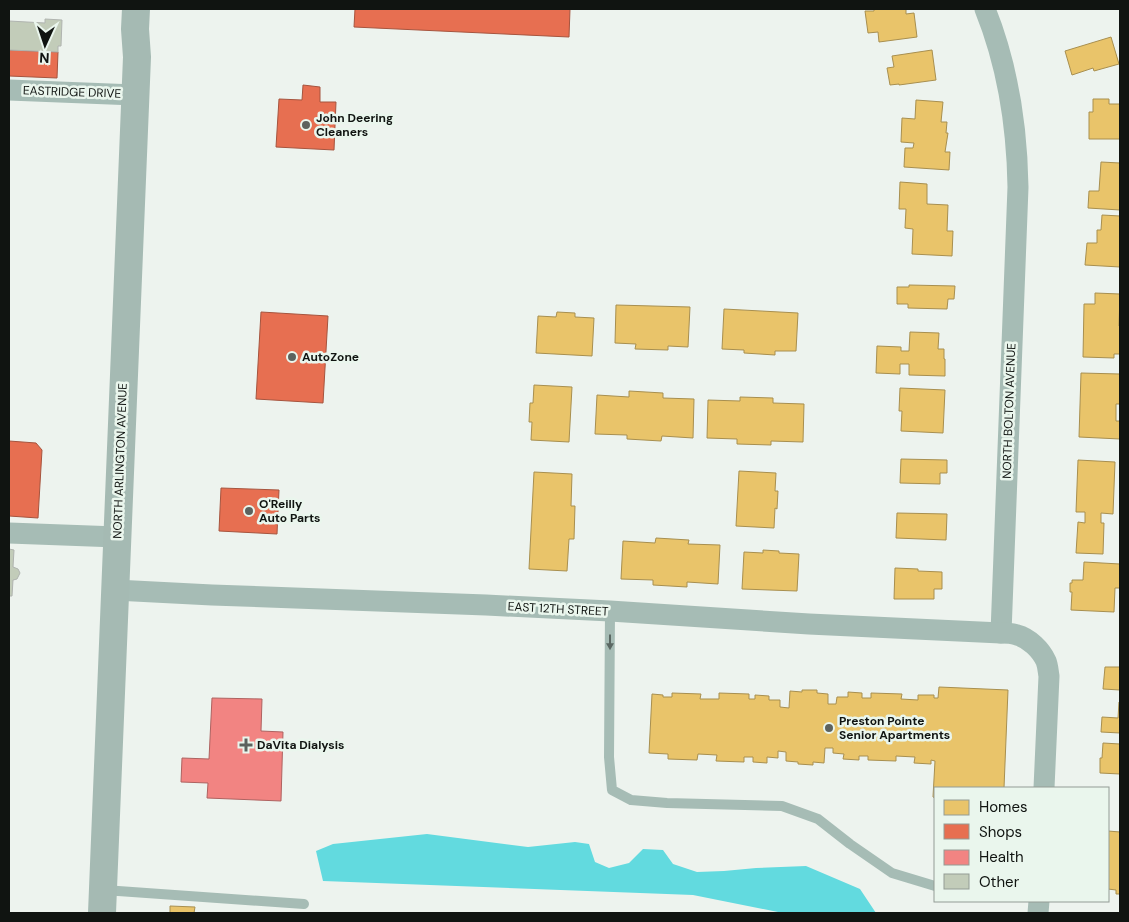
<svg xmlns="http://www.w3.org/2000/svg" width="1129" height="922" font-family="'DM Sans',sans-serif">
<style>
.water{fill:#62dadf}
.homes{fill:#e9c46a;stroke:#a88f4f}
.shops{fill:#e76f51;stroke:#a6543e}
.health{fill:#f28482;stroke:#ae6260}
.building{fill:#c2ccb9;stroke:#b0b4b0}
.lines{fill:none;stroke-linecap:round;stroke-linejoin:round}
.lane{stroke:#a6bcb5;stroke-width:10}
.street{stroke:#a6bcb5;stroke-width:21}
.secondary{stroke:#a5bab3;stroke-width:28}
.oneway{fill:#5b6863}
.poi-dot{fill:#5d625e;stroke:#eaf6ed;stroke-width:2}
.labels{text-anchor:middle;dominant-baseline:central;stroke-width:5;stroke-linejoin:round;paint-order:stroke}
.street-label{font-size:12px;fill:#101411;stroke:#eaf6ed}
.poi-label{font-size:12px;font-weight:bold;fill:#101411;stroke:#eaf6ed;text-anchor:start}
</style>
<rect width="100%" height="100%" fill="#edf3ee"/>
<polygon class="water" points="427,834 528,847 575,842 589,844 595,862 609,868 629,863 643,849 663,850 673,864 697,872 724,871 756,868 806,866 860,889 876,913 783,913 693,895 323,881 316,851 333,844"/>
<g class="homes">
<polygon points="874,9 906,9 906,14 914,13 917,37 879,42 878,32 868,33 865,11 874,11"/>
<polygon points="1111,37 1119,64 1094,71 1093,68 1072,75 1065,51"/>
<polygon points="932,50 936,80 899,85 899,84 890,85 887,68 894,67 892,56"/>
<polygon points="1093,99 1109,99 1109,104 1120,104 1120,139 1089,139 1089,112 1093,112"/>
<polygon points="916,100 943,102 941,122 947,122 946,133 948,133 945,152 950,152 949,170 904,167 905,148 913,148 914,143 901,142 902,118 915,119"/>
<polygon points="1101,162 1120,163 1120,210 1088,208 1089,191 1099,191"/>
<polygon points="900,182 927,184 927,204 948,205 947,231 953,231 952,256 912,254 913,229 905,228 906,209 899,209"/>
<polygon points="1102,215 1120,216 1120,267 1085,265 1087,243 1097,243 1097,230 1101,230"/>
<polygon points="909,285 955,286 954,299 948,299 947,309 908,308 908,304 897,304 897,287 909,287"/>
<polygon points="1095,293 1120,294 1119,326 1120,326 1120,354 1114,354 1114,358 1083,357 1084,304 1095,304"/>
<polygon points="616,305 690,307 688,347 668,346 668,350 635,349 636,344 615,343"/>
<polygon points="724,309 798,313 796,351 775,351 775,355 744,353 744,350 722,349"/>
<polygon points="557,312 575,313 575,317 594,318 592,356 536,353 538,316 556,317"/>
<polygon points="910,332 939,333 938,349 944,349 944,359 945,359 945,376 909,375 909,364 900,364 900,374 876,373 877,346 901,347 901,351 909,351"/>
<polygon points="1081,373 1120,374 1120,404 1116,404 1116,421 1120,421 1120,439 1079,437"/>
<polygon points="534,385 572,387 569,442 531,440 532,422 529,422 530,403 533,403"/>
<polygon points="900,388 945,390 943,433 901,431 902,411 899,411"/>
<polygon points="629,391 663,393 663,398 694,399 693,438 662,436 661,441 627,439 627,435 595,434 597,395 629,397"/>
<polygon points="740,397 773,398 773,403 804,404 803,442 771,441 771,445 737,444 737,439 707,438 708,400 740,401"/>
<polygon points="901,459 947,460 947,473 940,473 940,484 900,483"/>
<polygon points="1078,460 1115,462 1113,514 1101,513 1101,523 1104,523 1103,554 1076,553 1078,522 1085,523 1085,512 1076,512"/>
<polygon points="739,471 776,473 775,491 778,491 777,509 775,508 774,528 736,526"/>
<polygon points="534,472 572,474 571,506 575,506 574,539 569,539 567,571 529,569"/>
<polygon points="897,513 947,514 946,540 896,538"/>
<polygon points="656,538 689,540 688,544 720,545 718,584 687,582 687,587 653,585 653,580 621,579 623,541 655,543"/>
<polygon points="763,550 779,551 779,553 799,554 797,591 742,589 744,552 763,553"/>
<polygon points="1084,562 1120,564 1120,588 1115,588 1114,612 1071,610 1072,592 1070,592 1070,583 1072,583 1072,580 1083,580"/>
<polygon points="895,568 918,569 918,571 942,572 942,589 934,589 934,599 894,599"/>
<polygon points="1105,667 1120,667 1120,690 1103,689"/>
<polygon points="939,687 1008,690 1004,788 935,788 935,798 933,797 935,761 931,760 931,764 914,763 915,757 896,756 896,761 868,760 868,756 859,756 859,760 843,759 844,754 833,753 833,748 825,748 824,763 813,762 813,765 798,764 798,762 786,761 786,752 778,751 778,758 767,757 767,763 753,762 753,757 744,757 744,762 716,761 717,755 698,754 697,760 668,759 668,754 649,753 652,694 663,695 663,697 672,697 672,693 701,694 700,699 719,699 719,693 749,694 749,699 755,699 755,695 769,696 769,700 780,700 780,707 789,708 790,691 802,692 802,690 817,690 817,693 828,694 828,704 836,704 837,697 848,697 848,692 862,693 862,698 871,698 871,693 902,694 901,699 918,700 918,695 934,695 934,698 938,698"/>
<polygon points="1119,702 1120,702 1120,733 1101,732 1102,717 1118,718"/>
<polygon points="1103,743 1120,744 1120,774 1100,773 1100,758 1102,758"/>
<polygon points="1108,831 1120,832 1120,894 1116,894 1116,890 1108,889"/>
<polygon points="170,906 195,907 194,913 170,913"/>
</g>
<g class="shops">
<polygon points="355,9 570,9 569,37 354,27"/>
<polygon points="9,50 58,52 57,78 9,76"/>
<polygon points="303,85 320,87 320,102 336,102 334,150 276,147 279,99 302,100"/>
<polygon points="261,312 328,316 323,403 256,399"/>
<polygon points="9,441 36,443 42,450 38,518 9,516"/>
<polygon points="221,488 279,490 277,534 219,531"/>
</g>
<polygon class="health" points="212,698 262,699 261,731 283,732 281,801 207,798 208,783 181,782 182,758 209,759"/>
<g class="building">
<polygon points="45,19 62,20 61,46 58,46 58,52 9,50 9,21 45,23"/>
<polygon points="9,549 14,550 13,567 18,569 20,573 17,579 13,580 12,596 9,596"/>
</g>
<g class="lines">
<g class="lane">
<polyline points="610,611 609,757 612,790 631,800 667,803 782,806 818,819 850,844 892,873 935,886"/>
<polyline points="104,890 304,904"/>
</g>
<g class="street">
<path d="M985,9C1008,66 1017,125 1018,187L1001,633"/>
<polyline points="9,90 135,95"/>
<polyline points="9,533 117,537"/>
<path d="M115,590L212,595L486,605L610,611L809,624L1001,633C1007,633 1012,633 1017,635C1029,638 1041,650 1046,661C1048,666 1048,671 1049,676L1044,788"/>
<polyline points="1038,913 1039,901"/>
</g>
<polyline class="secondary" points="102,913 137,57 135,29 136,9"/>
</g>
<defs><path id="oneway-solid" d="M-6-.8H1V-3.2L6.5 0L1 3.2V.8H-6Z" transform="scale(1.25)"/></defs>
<use class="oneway" href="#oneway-solid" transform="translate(610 642) rotate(90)"/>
<g class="poi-dot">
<circle cx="306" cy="125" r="5"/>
<circle cx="292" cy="357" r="5"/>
<circle cx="249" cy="511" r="5"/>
<circle cx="829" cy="728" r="5"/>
<path d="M243.5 737.5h5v5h5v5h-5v5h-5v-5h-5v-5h5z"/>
</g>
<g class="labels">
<g class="street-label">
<text transform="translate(72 92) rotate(2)">EASTRIDGE DRIVE</text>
<text transform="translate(1009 411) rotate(-88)">NORTH BOLTON AVENUE</text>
<text transform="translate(120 461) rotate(-88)">NORTH ARLINGTON AVENUE</text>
<text transform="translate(558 609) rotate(3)">EAST 12TH STREET</text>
</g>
<g class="poi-label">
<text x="316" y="118">John Deering<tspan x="316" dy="14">Cleaners</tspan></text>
<text x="302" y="357">AutoZone</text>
<text x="259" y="504">O'Reilly<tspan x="259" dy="14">Auto Parts</tspan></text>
<text x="839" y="721">Preston Pointe<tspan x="839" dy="14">Senior Apartments</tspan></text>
<text x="257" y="745">DaVita Dialysis</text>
</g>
</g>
<rect width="1129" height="922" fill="none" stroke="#101411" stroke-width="20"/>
<rect x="934" y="787" width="175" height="115" fill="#eaf6ed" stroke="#939c95"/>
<rect x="944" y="800" width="25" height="15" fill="#e9c46a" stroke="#939c95"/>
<text x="979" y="812" font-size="15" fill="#101411">Homes</text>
<rect x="944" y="824" width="25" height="15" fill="#e76f51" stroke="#939c95"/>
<text x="979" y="837" font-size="15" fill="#101411">Shops</text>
<rect x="944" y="850" width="25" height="15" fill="#f28482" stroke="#939c95"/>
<text x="979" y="862" font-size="15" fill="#101411">Health</text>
<rect x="944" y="874" width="25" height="15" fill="#c2ccb9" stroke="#939c95"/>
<text x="979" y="887" font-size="15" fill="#101411">Other</text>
<g transform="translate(45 45) rotate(183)" stroke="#eaf6ed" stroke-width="4" paint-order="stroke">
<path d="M0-4L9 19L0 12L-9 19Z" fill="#101411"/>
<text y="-8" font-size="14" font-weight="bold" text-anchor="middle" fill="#101411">N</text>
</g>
</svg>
